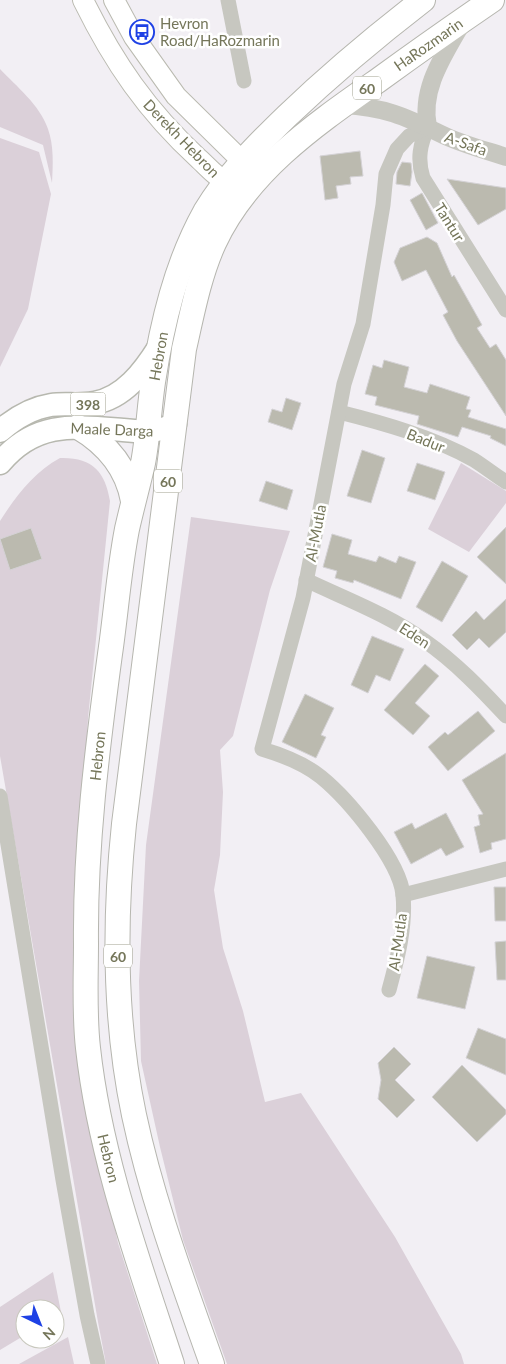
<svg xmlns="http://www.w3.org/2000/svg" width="506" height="1364" font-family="Lato,sans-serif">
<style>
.green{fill:#dbd0d9}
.building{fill:#bbbaaf;stroke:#d4d2d5}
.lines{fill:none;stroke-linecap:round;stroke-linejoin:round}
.secondary-casing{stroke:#babab0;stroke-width:22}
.primary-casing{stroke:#b7b8af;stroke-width:25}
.trunk-casing{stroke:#b6b6af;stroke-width:26}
.minor{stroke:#c7c7c0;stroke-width:15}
.tertiary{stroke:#c7c7c0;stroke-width:18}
.secondary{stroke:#fff;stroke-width:20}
.primary{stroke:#fff;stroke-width:22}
.trunk{stroke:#fff;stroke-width:24}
.labels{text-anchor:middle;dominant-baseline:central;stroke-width:5;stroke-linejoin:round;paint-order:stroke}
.shield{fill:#fff;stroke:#9e9f8c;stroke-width:1}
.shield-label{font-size:14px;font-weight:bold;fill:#75765a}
.poi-label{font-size:15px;fill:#75765a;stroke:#fff;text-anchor:start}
.street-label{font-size:15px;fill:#75765a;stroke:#fff}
</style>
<rect width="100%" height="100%" fill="#f2eff4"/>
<g class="green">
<path d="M0,69C16,86 40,105 48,129C54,146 53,165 52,183L43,145L0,127Z"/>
<polygon points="0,138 39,152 51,194 28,309 0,367"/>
<path d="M60,458C92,457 105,471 110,501L88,718L75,961L78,1049L118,1243L157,1364H106L98,1322L0,756V521C16,496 34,472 60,458Z"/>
<polygon points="461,463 506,491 506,503 469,552 428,529"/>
<polygon points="191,517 290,531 270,590 233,736 220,750 223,792 220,855 214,890 223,948 243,1011 265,1102 301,1093 395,1237 461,1354 464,1364 227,1364 183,1240 160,1147 141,1061 139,981 146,845"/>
<polygon points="53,1272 61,1312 55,1316 55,1309 25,1309 25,1335 0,1350 0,1307"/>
<polygon points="68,1337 74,1364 19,1364"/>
</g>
<g class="building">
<polygon points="360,151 363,176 350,177 351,184 336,186 338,198 325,200 320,156"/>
<polygon points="402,162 411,163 412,172 410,186 396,184 397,172"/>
<polygon points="447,179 506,188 506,209 478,225"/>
<polygon points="422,193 438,223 426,230 410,200"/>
<polygon points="427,237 437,243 452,277 454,275 482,325 477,328 490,348 496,344 506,360 506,416 457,341 443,315 448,312 426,270 402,281 394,262 400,248"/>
<polygon points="384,360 409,367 404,387 427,393 430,384 470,397 466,409 471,410 468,417 506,429 506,446 490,438 491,436 462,427 458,437 417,424 419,416 375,405 377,397 365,394 373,365 382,368"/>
<polygon points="286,398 301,403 292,430 268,422 272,409 282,412"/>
<polygon points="362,450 385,458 371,503 347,496"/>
<polygon points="417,463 445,472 435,500 407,491"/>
<polygon points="266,481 293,490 287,510 259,501"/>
<polygon points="506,527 506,584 477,557"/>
<polygon points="31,528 42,559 10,570 0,539"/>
<polygon points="332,534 352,540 348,554 376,562 379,556 396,563 399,556 416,562 401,599 354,580 353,583 335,578 337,571 323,567"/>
<polygon points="442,561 468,576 442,622 416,607"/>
<polygon points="506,599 506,632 489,648 479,638 467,650 452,635 476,611 484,620"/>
<polygon points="372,636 404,649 390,681 376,675 368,693 351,685"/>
<polygon points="425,664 439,676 415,703 430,716 413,735 384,710"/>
<polygon points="305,694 334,708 321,735 326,737 316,758 282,742"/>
<polygon points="478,711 495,731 448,771 428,747 445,732 448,735"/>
<polygon points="506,753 506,839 491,843 492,849 480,853 474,827 480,825 478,815 483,814 462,780"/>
<polygon points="446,813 464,847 446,856 441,848 411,864 394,832 412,823 415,829"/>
<polygon points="494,887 506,887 506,921 495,921"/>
<polygon points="506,941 506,980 497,980 495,942"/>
<polygon points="427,956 475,967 465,1009 417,998"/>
<polygon points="478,1028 506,1039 506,1075 466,1058"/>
<polygon points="394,1047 411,1064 395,1080 415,1100 397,1118 378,1099 381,1080 378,1063"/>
<polygon points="462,1065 506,1110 506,1114 477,1142 432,1097"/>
</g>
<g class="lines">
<defs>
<path id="secondary" d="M83,0C114,63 147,111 199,159C207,166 216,177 225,181C232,185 243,185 251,186L242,161L176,96L134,37L114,0"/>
<g id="primary">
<path d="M0,431C15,418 32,408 51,405C65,403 80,406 94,403C124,398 144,371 159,347"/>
<path d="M0,463C35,421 73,426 123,430C142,432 157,433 175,424"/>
</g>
<g id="trunk">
<path d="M78,427C107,444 127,467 133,501"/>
<path d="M172,1364C138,1260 100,1157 88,1048C84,1013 86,978 86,943C85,846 97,750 110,654C116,613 119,570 127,529C132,507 138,485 143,463C148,437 149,409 153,382C162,324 176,264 205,212C227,175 256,146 287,116C331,74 375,37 423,0"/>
<path d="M212,1364C183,1282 152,1200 134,1115C114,1020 114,920 124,824L184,349C192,314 199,276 214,243C248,170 316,124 380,79C417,52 454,26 492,0"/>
</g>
</defs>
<use href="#secondary" class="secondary-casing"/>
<use href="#primary" class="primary-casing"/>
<use href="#trunk" class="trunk-casing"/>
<g class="minor">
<polyline points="228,0 244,81"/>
<path d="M428,127C420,144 417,159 423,178L506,310"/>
<path d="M339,412C383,423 433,437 474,460C485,467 495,475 506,482"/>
<path d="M306,580C346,599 389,615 425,641C455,662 481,689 506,716"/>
<polyline points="0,796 63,1180 87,1315 98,1364"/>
<polyline points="403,895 506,869"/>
<path d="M389,990C397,960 406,927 403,895C400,861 348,799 321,777C305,764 282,755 262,749L303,598L344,384L363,324L383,205L386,174L397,149L409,136L428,127"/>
</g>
<g class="tertiary">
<path d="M343,105C384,107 404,116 441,134C461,144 485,150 506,157"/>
<path d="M428,127C420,89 444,55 462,23"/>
</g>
<use href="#secondary" class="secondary"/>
<use href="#primary" class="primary"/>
<use href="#trunk" class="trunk"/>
</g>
<defs>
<symbol id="bus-ring" viewBox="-11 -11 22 22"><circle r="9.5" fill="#fff" stroke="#1e41e5" stroke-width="1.5"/><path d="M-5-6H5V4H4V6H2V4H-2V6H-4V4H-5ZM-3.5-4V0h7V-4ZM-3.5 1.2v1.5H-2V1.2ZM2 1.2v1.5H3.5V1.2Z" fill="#1e41e5"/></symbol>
</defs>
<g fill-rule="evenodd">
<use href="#bus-ring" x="128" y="18" width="28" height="28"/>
</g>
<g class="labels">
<g class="shield">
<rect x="353" y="76.5" width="28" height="23" rx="4"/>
<rect x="70.5" y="392.5" width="35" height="23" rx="4"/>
<rect x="154" y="469.5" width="28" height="23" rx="4"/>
<rect x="104" y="944.5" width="28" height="23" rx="4"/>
</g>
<g class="shield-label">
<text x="367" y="88">60</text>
<text x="88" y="404">398</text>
<text x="168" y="481">60</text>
<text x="118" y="956">60</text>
</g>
<g class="poi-label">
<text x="160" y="23">Hevron<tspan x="160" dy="17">Road/HaRozmarin</tspan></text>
</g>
<g class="street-label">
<text transform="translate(428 44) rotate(-35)">HaRozmarin</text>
<text transform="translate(182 138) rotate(46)">Derekh Hebron</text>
<text transform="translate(466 143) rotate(20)">A-Safa</text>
<text transform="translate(450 222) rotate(58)">Tantur</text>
<text transform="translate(158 356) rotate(-80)">Hebron</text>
<text transform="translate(112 429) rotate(2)">Maale Darga</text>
<text transform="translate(426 440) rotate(22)">Badur</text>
<text transform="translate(315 533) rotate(-79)">Al-Mutla</text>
<text transform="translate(415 635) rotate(33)">Eden</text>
<text transform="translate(97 756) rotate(-84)">Hebron</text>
<text transform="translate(397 942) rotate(-82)">Al-Mutla</text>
<text transform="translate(109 1158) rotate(76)">Hebron</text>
</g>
</g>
<g transform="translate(40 1324) rotate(137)"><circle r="24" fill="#ffffff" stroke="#c8c8bd"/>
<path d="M0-4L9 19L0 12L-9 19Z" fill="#1e41e5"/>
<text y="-8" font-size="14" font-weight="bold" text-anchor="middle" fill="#75765a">N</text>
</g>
</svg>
